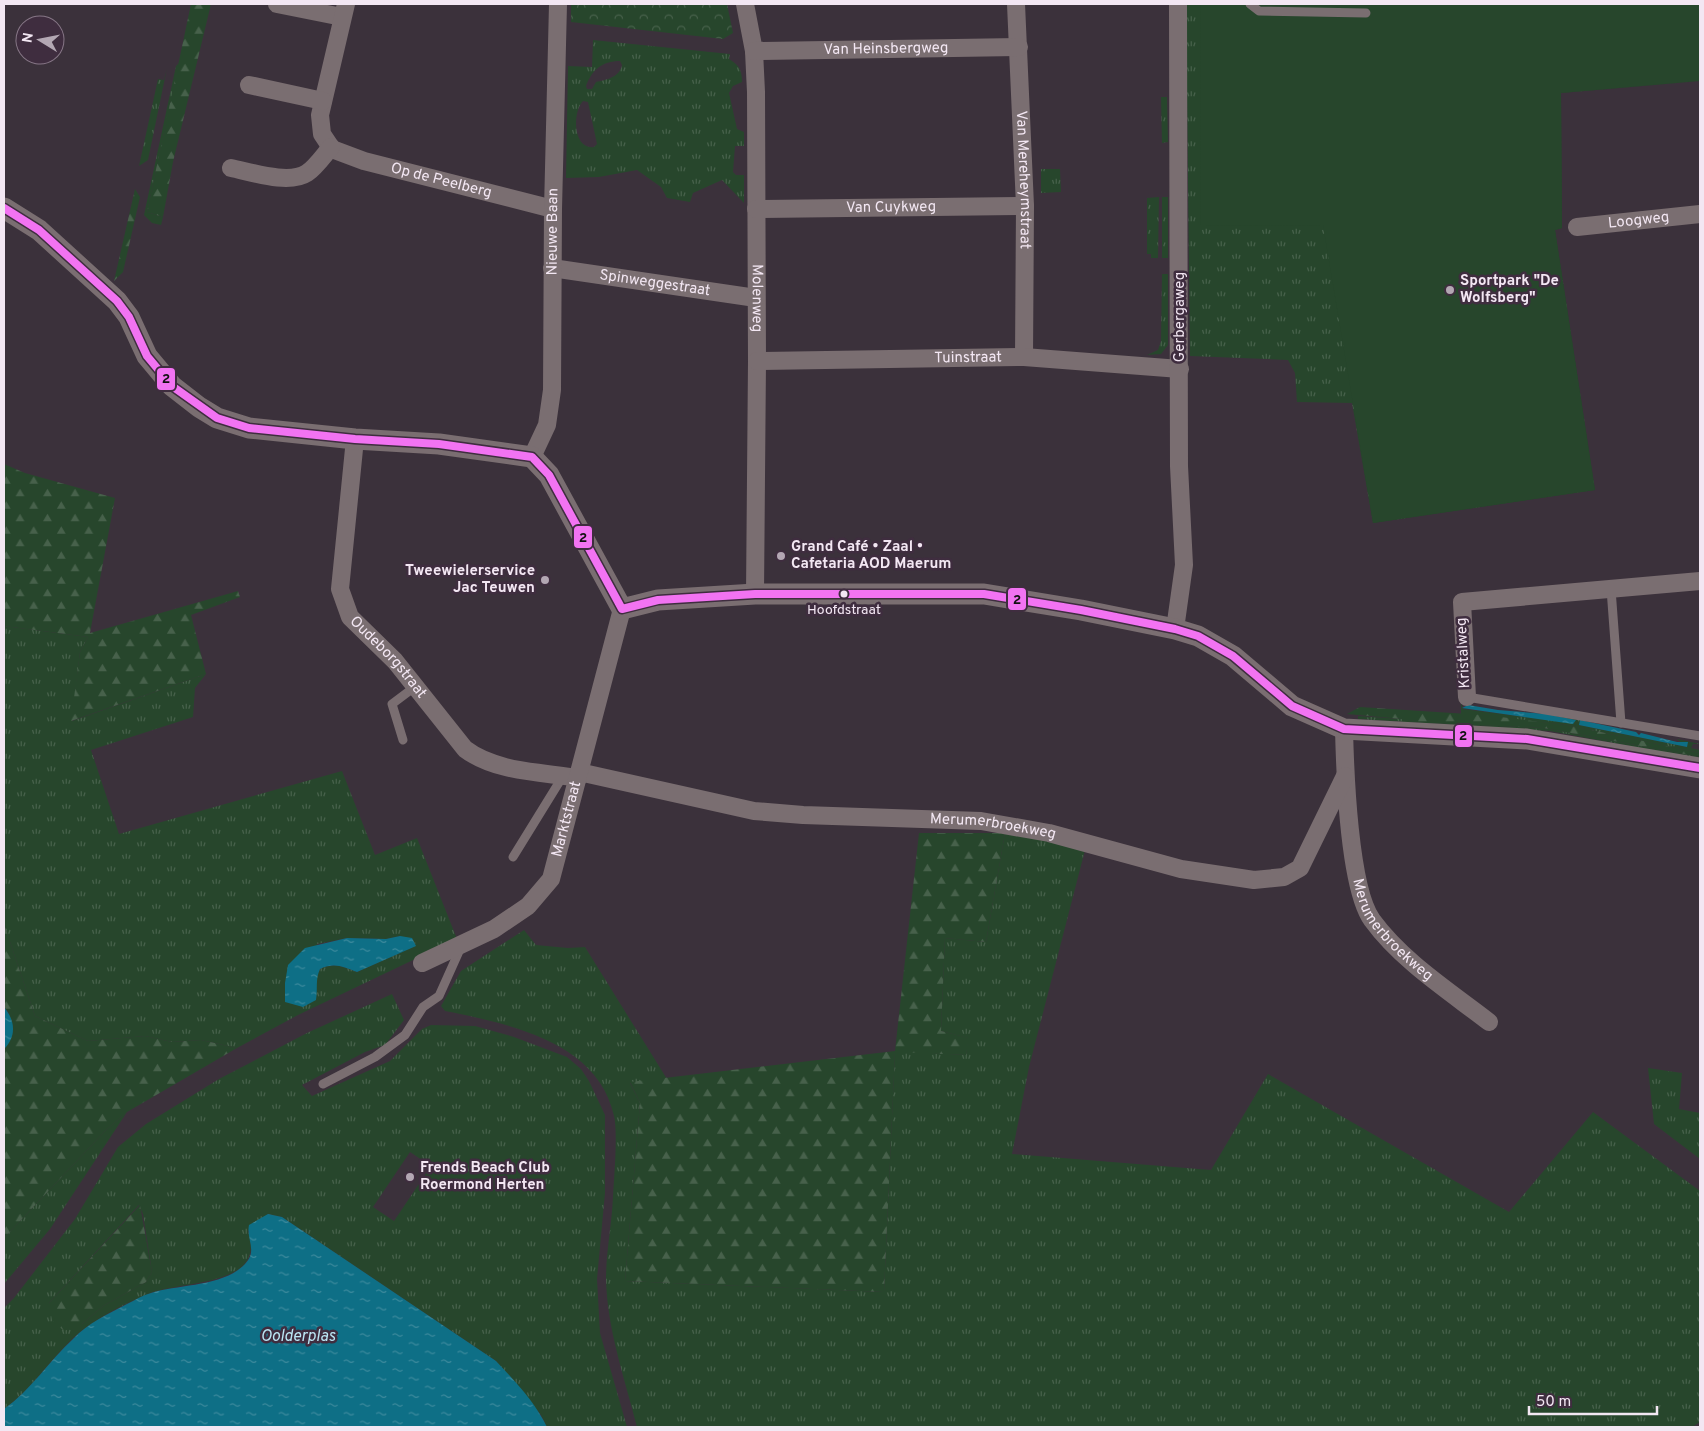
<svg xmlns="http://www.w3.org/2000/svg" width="1704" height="1431" font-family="Overpass,sans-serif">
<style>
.grass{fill:url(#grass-tufts);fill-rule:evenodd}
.forest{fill:url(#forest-firs)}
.park{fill:url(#park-crowns)}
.garden{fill:#27462c}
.water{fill:url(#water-ripples)}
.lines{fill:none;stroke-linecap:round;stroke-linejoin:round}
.service{stroke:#7a6e71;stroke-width:9}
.minor{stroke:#7a6e71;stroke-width:18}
.tertiary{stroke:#7a6e71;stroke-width:21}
.bus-1-casing{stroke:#3f2d3f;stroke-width:11}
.bus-1{stroke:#f273f2;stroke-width:8}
.poi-dot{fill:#b3a7b3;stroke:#3f2d3f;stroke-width:2}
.bus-dot{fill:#f3e7f3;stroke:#3f2d3f;stroke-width:2}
.labels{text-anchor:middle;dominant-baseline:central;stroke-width:5;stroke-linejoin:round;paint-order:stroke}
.bus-label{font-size:14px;fill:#f3e7f3;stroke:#3f2d3f}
.street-label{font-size:15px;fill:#f3e7f3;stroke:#3f2d3f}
.poi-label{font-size:15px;font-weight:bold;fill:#f3e7f3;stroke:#3f2d3f;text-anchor:start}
.water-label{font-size:16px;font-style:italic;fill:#bbe7f5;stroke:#3f2d3f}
.line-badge{stroke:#3f2d3f;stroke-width:2}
.pale-badge-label{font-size:14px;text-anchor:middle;font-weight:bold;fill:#111}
</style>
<defs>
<pattern id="grass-tufts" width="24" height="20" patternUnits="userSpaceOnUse" patternTransform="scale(1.25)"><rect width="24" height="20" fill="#27462c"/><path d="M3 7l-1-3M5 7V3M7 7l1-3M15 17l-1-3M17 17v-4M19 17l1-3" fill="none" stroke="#47614b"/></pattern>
<pattern id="forest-firs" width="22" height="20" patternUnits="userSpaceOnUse" patternTransform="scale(1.25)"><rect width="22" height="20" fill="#27462c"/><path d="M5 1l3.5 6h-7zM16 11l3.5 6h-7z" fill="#47614b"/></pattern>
<pattern id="park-crowns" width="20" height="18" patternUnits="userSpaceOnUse" patternTransform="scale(1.25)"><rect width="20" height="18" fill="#27462c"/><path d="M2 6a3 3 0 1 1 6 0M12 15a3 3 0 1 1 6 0" fill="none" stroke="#47614b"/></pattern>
<pattern id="water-ripples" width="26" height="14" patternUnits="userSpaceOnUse" patternTransform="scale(1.25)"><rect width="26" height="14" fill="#0e6f86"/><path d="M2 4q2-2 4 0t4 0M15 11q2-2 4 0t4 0" fill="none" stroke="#3d8a9d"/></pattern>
</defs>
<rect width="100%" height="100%" fill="#3b313b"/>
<g class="grass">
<polygon points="1186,4 1490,4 1556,93 1700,81 1561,93 1562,228 1555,230 1595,490 1373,523 1352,403 1297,402 1295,373 1288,360 1190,356"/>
<path d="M593,40L730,54L729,59C739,65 742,70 742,82L733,86L729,93L737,129L744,132V146H735L733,172L736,175H744V203L722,180L693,193L690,202L667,198L661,187L637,170L599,177L566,178L568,66L592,67ZM620,61L622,65C620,77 606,80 596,82L592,89H587L586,86C592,70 602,61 620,61ZM583,101L588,102L597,144L594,147C573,150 572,112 583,101Z"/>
<polygon points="179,63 147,212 163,217 161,225 152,223 144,215 176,66"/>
<polygon points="167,68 148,160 139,166 158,79 164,80"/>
<polygon points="1161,97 1167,97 1168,142 1162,143"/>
<polygon points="1041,169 1060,169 1061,192 1041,193"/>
<polygon points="1159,197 1158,258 1151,258 1151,254 1147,254 1147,198"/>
<rect x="1162" y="197" width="6" height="61"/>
<polygon points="1162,274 1168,274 1168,345 1161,354 1147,355 1158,350 1161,341"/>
<path d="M4,626L88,637L80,652L72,721L206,674L195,688L193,717L91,750L119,834L342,771L375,855L417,838L457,939L298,1015L237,1048L201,1040L172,1042L145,1036L88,1041L35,1016L4,924ZM400,936L415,946L357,972C343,967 335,962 320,969L315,979L317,944L347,938L386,939Z"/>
<polygon points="1461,703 1463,709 1575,723 1544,716 1544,713 1585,720 1579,725 1687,747 1677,739 1700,744 1693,744 1691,748 1700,750 1700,753 1567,725 1461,714"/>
<polygon points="1358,716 1402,719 1402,722 1544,728 1700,757 1700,759 1550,731 1358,719"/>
<path d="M1005,833L1021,834L1085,850L1029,1067L1012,1154L1211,1170L1268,1074L1509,1212L1593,1112L1700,1191V1422L1692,1427H637C625,1379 607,1329 606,1279C606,1252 612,1223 613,1196C614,1178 618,1133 614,1116C598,1042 510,1024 445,1011L441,1006L461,971L524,930L536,945L568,948L585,947L667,1079L630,1083L640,1103L625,1281L884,1292L895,1051L966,1055L968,1038L941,1031L945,938L986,942Z"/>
<path d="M392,994L404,1020L385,1045L365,1052L302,1085L312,1096L390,1061L422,1029L431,1025L475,1026L514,1037L567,1057L581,1069L589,1081L605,1115V1193L597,1279L600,1333L627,1427H547L541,1415L496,1361L282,1217L268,1214L248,1231C268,1288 179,1280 148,1294C122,1305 94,1319 73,1338C49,1361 31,1390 4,1409V1308L14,1298L75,1219L118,1147L146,1124L219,1079L307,1033ZM410,1152L431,1166L394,1221L373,1207ZM139,1205L143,1214L152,1272L146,1282L103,1306L82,1324L49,1303Z"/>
<polygon points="1648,1068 1682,1073 1679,1109 1700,1113 1700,1159 1654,1124"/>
<polygon points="127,1112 50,1229 4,1284 4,1238 106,1130"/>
</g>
<g class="forest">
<polygon points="191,4 211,4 173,162 163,217 147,212"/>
<polygon points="135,189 140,197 123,272 114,281"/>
<polygon points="4,464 25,473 115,498 90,633 238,591 240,597 191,615 206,674 71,721 80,652 88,637 4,626"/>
<polygon points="1360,707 1483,715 1567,725 1700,753 1700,757 1544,728 1402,722 1402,719 1347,714"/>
<polygon points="919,833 1005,833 986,942 945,938 941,1031 969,1038 966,1055 895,1052 884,1292 625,1281 640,1103 630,1082 895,1051"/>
<polygon points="4,924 35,1016 88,1041 145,1036 172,1042 201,1040 237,1048 127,1112 106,1130 4,1238 4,1049 6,1047 9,1013 4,1007"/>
<polygon points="140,1205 152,1272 146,1282 103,1306 82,1324 64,1331 52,1320 49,1303"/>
</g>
<polygon class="park" points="571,4 727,4 733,33 723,39 571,22"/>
<polygon class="garden" points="1200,4 1700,4 1700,81 1561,93 1562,228 1555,230 1595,490 1373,523 1323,225 1201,226"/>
<g class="water">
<polygon points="1468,705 1498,710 1546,714 1576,720 1573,724 1462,708"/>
<polygon points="1580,720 1636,732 1639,735 1641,733 1677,742 1688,742 1687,747 1579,725"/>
<path d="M400,936L412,938L416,946L357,972C343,967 335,962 320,969C315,980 318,988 316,1000L303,1007L285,1002V983L288,965L305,948L347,938L386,939Z"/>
<path d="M4,1007C15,1020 17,1036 4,1049Z"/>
<path d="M268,1214L282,1217L496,1361C515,1381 535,1402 547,1427H4V1409C31,1390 49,1361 73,1339C88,1323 108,1314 127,1304C135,1300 143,1295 151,1293C179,1284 223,1287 245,1264C258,1251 246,1239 249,1225Z"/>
</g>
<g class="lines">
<g class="service">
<polyline points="1250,4 1259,11 1366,13"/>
<polyline points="1611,589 1621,723"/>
<polyline points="1467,697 1700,736"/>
<polyline points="403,740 392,704 416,686"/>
<polyline points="513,857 563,776"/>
<polyline points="323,1084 375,1057 405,1035 423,1007 439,996 461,947"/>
</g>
<g class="minor">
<polyline points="277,4 342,17"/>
<path id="s1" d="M346,4L320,115L322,134L332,149L364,161L553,209"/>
<path id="s2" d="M745,4L754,51L756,92L757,361L755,594"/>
<path id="s3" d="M1016,4L1025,206L1024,357"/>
<path id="s4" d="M754,51L1019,47"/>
<polyline points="249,85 323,101"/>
<path d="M231,168C251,172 289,185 307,173C316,167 324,155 331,147"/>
<path id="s5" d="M756,209L1025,206"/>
<path id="s6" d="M1577,227L1700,214"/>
<path id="s7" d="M552,268L756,298"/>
<path id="s8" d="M757,361L1024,357L1180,369"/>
<path id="s9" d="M355,439L340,589L350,617L395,661L465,749C495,772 541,772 578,778"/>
<path id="s10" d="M532,457L547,425L552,390L553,209L558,4"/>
<polyline points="1175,629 1184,565 1179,466 1178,4"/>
<polyline points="1467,697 1462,602 1700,581"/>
<path id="s11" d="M1344,729C1345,771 1349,888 1372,920C1402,961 1449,991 1489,1022"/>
<path id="s12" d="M579,772L754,811L803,815L981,821L1049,833L1181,869L1254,880L1284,877L1300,868L1345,776"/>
<path id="s13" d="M422,963L494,929L528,906L551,879L622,609"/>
</g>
<polyline class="tertiary" points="4,208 39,230 117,301 129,317 147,356 172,386 199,407 217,418 249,428 355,439 439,444 532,457 549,475 622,609 658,600 755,594 984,594 1081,610 1175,629 1198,636 1233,656 1292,706 1344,729 1527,739 1700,768"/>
<defs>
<polyline id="bus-1" points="4,208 39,230 117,301 129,317 147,356 172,386 217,418 249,428 355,439 439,444 532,457 549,475 622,609 658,600 755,594 984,594 1081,610 1175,629 1198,636 1233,656 1292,706 1344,729 1527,739 1700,768"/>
</defs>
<use href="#bus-1" class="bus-1-casing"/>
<use href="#bus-1" class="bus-1"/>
</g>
<g class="poi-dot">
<circle cx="1450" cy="290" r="5"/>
<circle cx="781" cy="556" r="5"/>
<circle cx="545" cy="580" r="5"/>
<circle cx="410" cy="1177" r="5"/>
</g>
<circle class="bus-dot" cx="844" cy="594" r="4.5"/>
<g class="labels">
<g class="bus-label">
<text x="844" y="610">Hoofdstraat</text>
</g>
<g class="street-label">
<text stroke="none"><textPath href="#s4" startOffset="132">Van Heinsbergweg</textPath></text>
<text stroke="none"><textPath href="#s1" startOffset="265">Op de Peelberg</textPath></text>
<text stroke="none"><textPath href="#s3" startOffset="176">Van Mereheymstraat</textPath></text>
<text stroke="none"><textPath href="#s5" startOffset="135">Van Cuykweg</textPath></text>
<text stroke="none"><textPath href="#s6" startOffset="62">Loogweg</textPath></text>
<text stroke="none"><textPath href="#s10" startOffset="229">Nieuwe Baan</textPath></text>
<text stroke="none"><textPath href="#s7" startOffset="104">Spinweggestraat</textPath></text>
<text stroke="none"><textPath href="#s2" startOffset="295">Molenweg</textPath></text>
<text transform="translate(1180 317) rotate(-90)">Gerbergaweg</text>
<text stroke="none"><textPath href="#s8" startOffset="211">Tuinstraat</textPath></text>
<text transform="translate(1464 653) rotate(-93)">Kristalweg</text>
<text stroke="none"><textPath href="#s9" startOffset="236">Oudeborgstraat</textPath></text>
<text stroke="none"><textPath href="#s13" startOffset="218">Marktstraat</textPath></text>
<text stroke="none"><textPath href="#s12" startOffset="419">Merumerbroekweg</textPath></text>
<text stroke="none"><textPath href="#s11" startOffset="214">Merumerbroekweg</textPath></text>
</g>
<g class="poi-label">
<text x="1460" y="281">Sportpark "De<tspan x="1460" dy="17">Wolfsberg"</tspan></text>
<text x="791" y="547">Grand Café • Zaal •<tspan x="791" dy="17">Cafetaria AOD Maerum</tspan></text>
<text x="535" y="571" text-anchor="end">Tweewielerservice<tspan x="535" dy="17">Jac Teuwen</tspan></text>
<text x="420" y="1168">Frends Beach Club<tspan x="420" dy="17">Roermond Herten</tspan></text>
</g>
<g class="water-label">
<text x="298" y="1337">Oolderplas</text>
</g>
</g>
<g class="line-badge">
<rect x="156" y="367" width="20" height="24" rx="5" fill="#f273f2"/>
<rect x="573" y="525" width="20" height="24" rx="5" fill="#f273f2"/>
<rect x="1007" y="587" width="20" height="24" rx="5" fill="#f273f2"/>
<rect x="1454" y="724" width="19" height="24" rx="5" fill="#f273f2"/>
</g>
<g class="pale-badge-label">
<text x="166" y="383">2</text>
<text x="583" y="542">2</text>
<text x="1017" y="604">2</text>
<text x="1463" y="740">2</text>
</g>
<rect width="1704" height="1431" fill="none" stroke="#f3e7f3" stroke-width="10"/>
<g transform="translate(40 40) rotate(280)"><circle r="24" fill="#3f2d3f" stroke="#877787"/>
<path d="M0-4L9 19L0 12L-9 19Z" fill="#b3a7b3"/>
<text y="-8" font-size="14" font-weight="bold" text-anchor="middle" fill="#f3e7f3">N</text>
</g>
<path d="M1529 1406v8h128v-8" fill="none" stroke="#f3e7f3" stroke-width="2.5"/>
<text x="1536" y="1406" font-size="15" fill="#f3e7f3" stroke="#3f2d3f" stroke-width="4" paint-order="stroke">50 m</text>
</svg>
